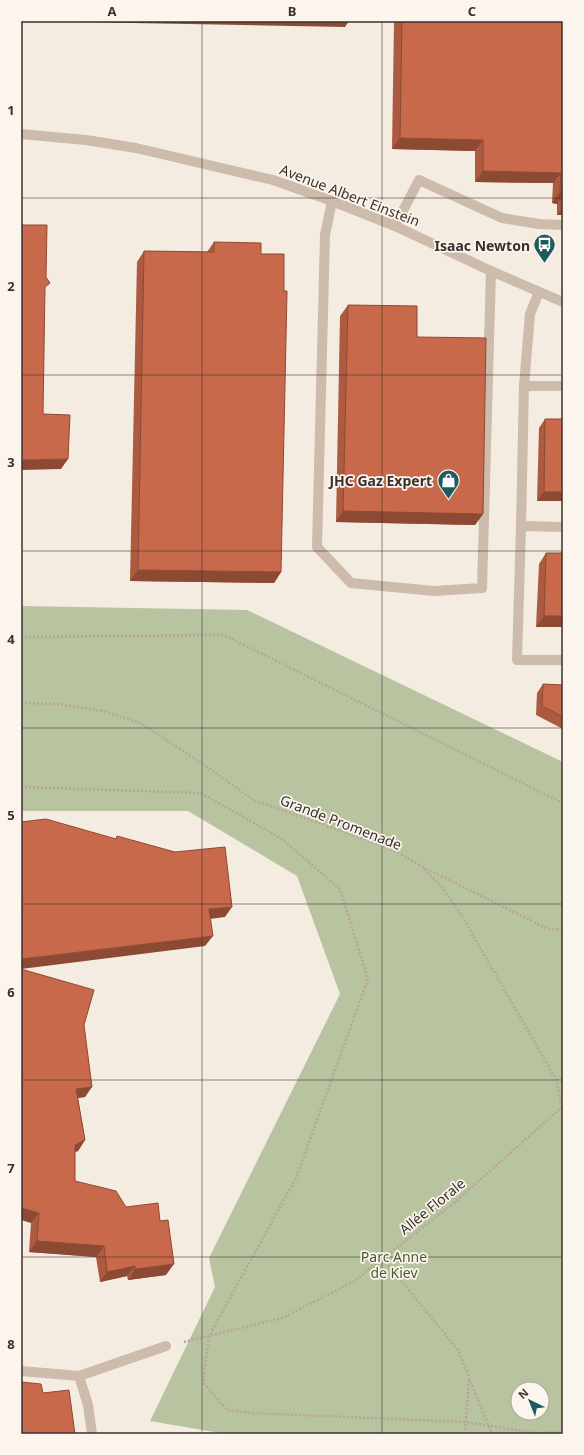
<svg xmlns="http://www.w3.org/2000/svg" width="584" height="1455" font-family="'Noto Sans',sans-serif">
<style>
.green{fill:#b8c4a0;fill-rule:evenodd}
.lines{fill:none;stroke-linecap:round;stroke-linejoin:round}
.path{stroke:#b9a596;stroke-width:2.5;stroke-dasharray:2 2;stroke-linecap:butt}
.minor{stroke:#cdbbac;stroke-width:10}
.wall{fill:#ac5a40}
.shaded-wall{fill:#8c4a34}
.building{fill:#c8694b;stroke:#8c4a34}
.grid{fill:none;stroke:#3b302b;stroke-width:1;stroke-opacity:0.55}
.labels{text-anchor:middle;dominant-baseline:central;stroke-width:3.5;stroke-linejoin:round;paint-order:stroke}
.street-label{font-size:14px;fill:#3b302b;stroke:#fbf5ee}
.poi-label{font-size:14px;font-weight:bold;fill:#3b302b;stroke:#fbf5ee;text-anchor:end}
.park-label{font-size:14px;fill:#4a5a2e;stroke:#fbf5ee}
.neatline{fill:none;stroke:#3b302b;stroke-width:1.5}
.grid-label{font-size:13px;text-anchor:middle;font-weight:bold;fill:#3b302b}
</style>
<rect width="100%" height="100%" fill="#f4ebe1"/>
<path class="green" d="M21,606L247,610L563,762V1434H226L150,1421L215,1287L209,1258L340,994L297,876L188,811H21ZM518,1389H542V1413H518Z"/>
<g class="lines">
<g class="path">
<polyline points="21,637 224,635 563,803"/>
<polyline points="21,703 57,704 104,711 142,724 206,766 253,800 392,849 421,866 441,886 460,913 557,1081 561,1108 563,1110"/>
<polyline points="21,787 201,793 282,839 340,889 368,979 296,1178 209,1336 203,1382 227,1410 252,1413 466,1422 535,1433 563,1432"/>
<polyline points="423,867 548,929 563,930"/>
<polyline points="383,1259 458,1350 492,1434"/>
<polyline points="184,1342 282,1318 353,1282 454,1203 563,1106"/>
<polyline points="465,1434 469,1379"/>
</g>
<g class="minor">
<polyline points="21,134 86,140 136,148 273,180 332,201 395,226 491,271 563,302"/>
<polyline points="332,201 325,235 317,547 351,583 434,591 482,588 491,271"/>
<polyline points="395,226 419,180 502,218 539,224 563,225"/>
<polyline points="524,386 563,386"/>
<polyline points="521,526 524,386 530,314 539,292"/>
<polyline points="563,527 521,526 517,660 563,660"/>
<polyline points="21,1371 79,1376 166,1346"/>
<polyline points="79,1376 88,1405 92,1434"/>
</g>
</g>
<g class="wall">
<polygon points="396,21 563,21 563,215 557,215 557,204 552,203 553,183 475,182 475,151 392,149 394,23"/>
<polygon points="214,242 261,254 281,572 274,583 130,581 137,262 144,251 207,252"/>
<polygon points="348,305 417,337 483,514 475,525 336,522 340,316"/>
<polygon points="545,419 563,419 563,501 537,501 539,428"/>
<polygon points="546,553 563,553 563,627 536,627 539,564"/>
<polygon points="543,684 563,685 563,729 536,715 537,693"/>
<polygon points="84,1025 85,1097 78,1098 85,1140 78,1151 75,1152 75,1181 166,1275 128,1280 127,1276 100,1282 96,1257 29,1252 31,1223"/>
</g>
<g class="shaded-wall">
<polygon points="80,21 349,21 345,27 79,22"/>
<polygon points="400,138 483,140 475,151 392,149"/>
<polygon points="483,171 561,173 553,183 475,182"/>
<polygon points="560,192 563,193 563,195 557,204 552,203"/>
<polygon points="563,207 563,215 557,215"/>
<polygon points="68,459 61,469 21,470 21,460"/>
<polygon points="544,492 563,492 563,501 537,501"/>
<polygon points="343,511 483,514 475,525 336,522"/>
<polygon points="138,570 281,572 274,583 130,581"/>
<polygon points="544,616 563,616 563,627 536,627"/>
<polygon points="232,907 225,917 202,920 209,909"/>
<polygon points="213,936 205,946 21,969 21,959"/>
<polygon points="92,1087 85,1097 69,1099 76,1089"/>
<polygon points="85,1140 78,1151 67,1155 75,1145"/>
<polygon points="21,1208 39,1213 31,1223 21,1220"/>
<polygon points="37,1241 104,1246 96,1257 29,1252"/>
<polygon points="174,1264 166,1275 128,1280 135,1269"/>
<polygon points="135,1266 127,1276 100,1282 107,1272"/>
</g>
<g class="building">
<polygon points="402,21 563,21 563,193 560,192 561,173 483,171 483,140 400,138"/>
<polygon points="21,225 47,225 46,277 50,283 45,287 43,414 70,415 68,459 21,460"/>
<polygon points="214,242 261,243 261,254 284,254 284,291 287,291 281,572 138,570 144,251 214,252"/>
<polygon points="348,305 417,306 417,337 486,338 483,514 343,511"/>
<polygon points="545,419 563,419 563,492 544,492"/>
<polygon points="546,553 563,553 563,616 544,616"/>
<polygon points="543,684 563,685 563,717 542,706"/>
<polygon points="46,819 116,839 117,836 175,852 225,847 232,907 209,909 213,936 21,959 21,822"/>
<polygon points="21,969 94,990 84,1025 92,1087 76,1089 85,1140 75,1145 75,1181 116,1191 126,1207 158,1203 160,1221 168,1220 174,1264 135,1269 135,1266 107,1272 104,1246 37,1241 39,1213 21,1208"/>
<polygon points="21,1382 41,1384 43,1393 69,1390 75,1434 21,1434"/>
</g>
<path class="grid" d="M202,21V1434M382,21V1434M21,198H563M21,375H563M21,551H563M21,728H563M21,904H563M21,1080H563M21,1257H563"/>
<defs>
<symbol id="bus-pin" viewBox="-11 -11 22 30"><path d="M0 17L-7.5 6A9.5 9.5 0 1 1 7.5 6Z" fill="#1f5a5e" stroke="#fbf5ee"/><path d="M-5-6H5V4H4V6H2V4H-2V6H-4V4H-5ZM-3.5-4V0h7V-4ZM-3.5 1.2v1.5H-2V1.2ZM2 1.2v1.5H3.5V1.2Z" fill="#fff"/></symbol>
<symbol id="shop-pin" viewBox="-11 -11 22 30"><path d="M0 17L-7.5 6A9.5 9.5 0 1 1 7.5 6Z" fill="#1f5a5e" stroke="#fbf5ee"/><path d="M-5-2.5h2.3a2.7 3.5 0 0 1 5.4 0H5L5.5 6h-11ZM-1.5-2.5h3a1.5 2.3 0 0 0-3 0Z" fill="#fff"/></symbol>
</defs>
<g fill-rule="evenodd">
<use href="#bus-pin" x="532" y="232" width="25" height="34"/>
<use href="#shop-pin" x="436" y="468" width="25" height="34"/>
</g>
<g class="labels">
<g class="street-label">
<text transform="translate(350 195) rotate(21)">Avenue Albert Einstein</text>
<text transform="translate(341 822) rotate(21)">Grande Promenade</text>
<text transform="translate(432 1206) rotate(-39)">Allée Florale</text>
</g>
<g class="poi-label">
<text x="530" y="245">Isaac Newton</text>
<text x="432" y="480">JHC Gaz Expert</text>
</g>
<g class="park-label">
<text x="394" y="1256">Parc Anne<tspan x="394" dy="16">de Kiev</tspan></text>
</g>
</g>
<rect width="584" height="1455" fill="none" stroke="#fbf5ee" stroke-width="44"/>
<g transform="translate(530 1401) rotate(317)"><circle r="19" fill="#fbf5ee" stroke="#aea6a0"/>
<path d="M0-3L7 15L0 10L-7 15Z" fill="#1f5a5e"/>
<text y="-6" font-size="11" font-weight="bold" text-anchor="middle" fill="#3b302b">N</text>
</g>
<rect x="22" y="22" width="540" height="1411" class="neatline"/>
<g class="grid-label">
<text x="112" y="16">A</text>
<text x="292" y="16">B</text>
<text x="472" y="16">C</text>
<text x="11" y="115">1</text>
<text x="11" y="291">2</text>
<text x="11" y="467">3</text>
<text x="11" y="644">4</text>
<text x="11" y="820">5</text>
<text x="11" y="997">6</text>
<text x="11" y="1173">7</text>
<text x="11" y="1349">8</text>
</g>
</svg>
